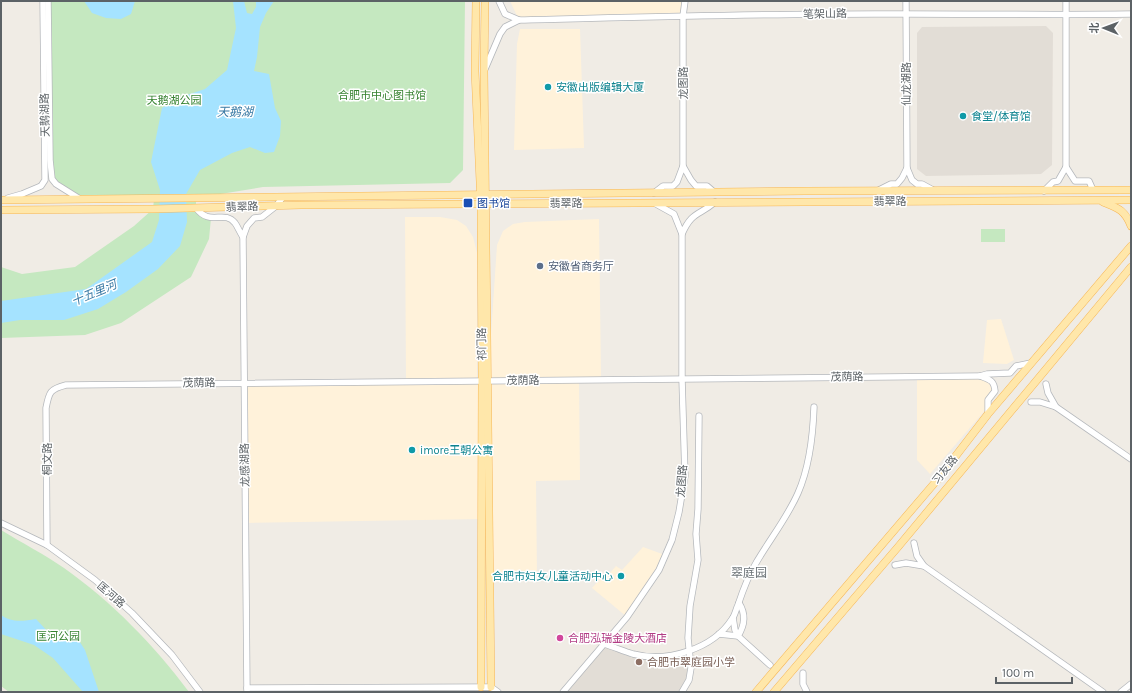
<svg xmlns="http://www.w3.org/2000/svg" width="1132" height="693" font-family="Karla,'Noto Sans SC',sans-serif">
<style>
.commercial{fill:#fff2da}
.education{fill:#e2ddd6}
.green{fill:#c5e8c0}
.water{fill:#a5e3ff}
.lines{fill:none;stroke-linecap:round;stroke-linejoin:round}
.minor-casing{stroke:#b5b8bc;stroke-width:7}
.major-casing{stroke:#f7b756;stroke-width:8}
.minor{stroke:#fff;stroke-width:5.5}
.major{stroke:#ffe7aa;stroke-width:7}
.culture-dot{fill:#0f9aa8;stroke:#fff;stroke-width:1.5}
.transit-dot{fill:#1a4fb4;stroke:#fff;stroke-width:1.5}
.service-dot{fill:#5c6f8a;stroke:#fff;stroke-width:1.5}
.hotel-dot{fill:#d1479c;stroke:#fff;stroke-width:1.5}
.education-dot{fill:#8d6e63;stroke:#fff;stroke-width:1.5}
.labels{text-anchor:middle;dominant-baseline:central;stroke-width:3;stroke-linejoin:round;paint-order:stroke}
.street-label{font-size:11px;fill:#5c6266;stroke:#fff}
.culture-label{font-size:11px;fill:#0d838f;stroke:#fff;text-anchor:start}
.park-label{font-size:11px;fill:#368230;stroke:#fff}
.transit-label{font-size:11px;fill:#164399;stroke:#fff;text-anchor:start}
.service-label{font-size:11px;fill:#4e5e75;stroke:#fff;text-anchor:start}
.hotel-label{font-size:11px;fill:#b23c85;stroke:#fff;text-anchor:start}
.education-label{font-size:11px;fill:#785e54;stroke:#fff;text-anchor:start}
.water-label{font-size:12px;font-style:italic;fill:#3879a4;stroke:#fff}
.neighbourhood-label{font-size:12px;fill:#6d7478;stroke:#fff}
</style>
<rect width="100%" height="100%" fill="#f0ece5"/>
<g class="commercial">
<polygon points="510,1 685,1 683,16 519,20"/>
<polygon points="520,29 580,29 584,148 514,150 517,44"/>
<polygon points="405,217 440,217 457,220 466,226 473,237 477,253 477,380 482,380 482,519 246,523 244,383 406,381"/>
<polygon points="599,219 601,379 579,380 580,480 536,481 537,580 490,582 488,380 497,245 503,231 513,224 525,222"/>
<polygon points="1001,319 1014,360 1007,364 983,363 987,320"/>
<polygon points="917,376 980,376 994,384 988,407 930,474 917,460"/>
<polygon points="643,547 665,555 627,617 592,588 606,572 609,574 616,566 622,570"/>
</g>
<g class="education">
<polygon points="1046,26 1053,33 1052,165 1041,174 926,176 917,169 917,33 922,27"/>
<polygon points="604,644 647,656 689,650 691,668 682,692 563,692"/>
<polygon points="491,687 498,692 247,692 247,688"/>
</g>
<g class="green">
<polygon points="48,1 465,1 463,170 450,183 263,187 196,198 196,208 211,218 209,239 191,277 121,323 85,335 1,338 1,267 22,274 75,267 134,226 153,209 154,199 81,199 52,179"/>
<rect x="981" y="229" width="24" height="13"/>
<path d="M1,530C22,543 44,554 64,568C112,602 154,645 189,692H9L1,686Z"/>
</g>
<g class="water">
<polygon points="84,1 135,1 131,14 121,19 106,18 92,13"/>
<polygon points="233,1 244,1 247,13 252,14 256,7 256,1 274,1 266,13 260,27 257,57 254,71 269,74 275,108 281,121 280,136 274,152 265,153 250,147 232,153 200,170 186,194 187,222 180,246 158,269 126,292 98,309 64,320 20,320 1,323 1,301 86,289 152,242 159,220 160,190 151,162 162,108 181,97 205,89 227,70 236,28"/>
<path d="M1,615C12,623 23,621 36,619L50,634L64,630L76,636L85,650L99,692H83L53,658L34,645L1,634Z"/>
</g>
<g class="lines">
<defs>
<g id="minor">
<polyline points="48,1 50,160 52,179 56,184 80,199"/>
<polyline points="906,1 907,168"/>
<polyline points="1066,1 1066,167"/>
<path d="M519,20C648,17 777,13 906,14C981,14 1056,15 1131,14"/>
<polyline points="485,69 500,34 505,27 519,20 505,14 499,1"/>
<polyline points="683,166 683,16 685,1"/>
<polyline points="879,190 891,184 897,184 902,178 907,168 912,180 917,184 922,184 933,190"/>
<polyline points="1044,191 1053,182 1058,181 1066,167 1075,181 1089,181 1093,190"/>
<polyline points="654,193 663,186 673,186 677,182 683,166 691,180 696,186 707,186 714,192"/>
<polyline points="8,198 22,194 41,186 45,180 43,1"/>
<path d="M656,204L674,214L682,234C692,211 699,216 715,202"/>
<path d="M196,208C210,227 224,209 235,223C238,227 240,233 243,237L247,226L254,218L262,217L276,206L283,197"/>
<polyline points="243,237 247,692"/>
<polyline points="1031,402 1040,402 1056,407 1048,393 1046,384"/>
<polyline points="1056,407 1131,459"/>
<path d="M988,414V400L995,391C994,380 990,380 980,376L987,374L1010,373L1016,366L1031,363"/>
<polyline points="1,523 47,545 95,580 132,613 172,655 200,692"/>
<path d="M47,545L46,408C49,392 50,389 66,385L980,376"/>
<polyline points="895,565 906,563 924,566 917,556 914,543"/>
<polyline points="924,566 1103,692"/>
<polyline points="733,618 735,630 738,636 770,665"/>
<path d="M719,634L738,636C745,625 746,614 739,603"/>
<path d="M604,644C614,647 623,651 633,654C667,663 713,649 732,619C735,615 736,609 738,605C743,590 748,576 756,563C770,539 787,518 798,493C809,468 813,435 814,407"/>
<polyline points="803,673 803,684 807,692"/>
<polyline points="247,688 491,687 498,692"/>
<polyline points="563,692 627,617 659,570 672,540 679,512 685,476 682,379 682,234"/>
<polyline points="682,692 689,680 691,668 688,638 690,606 698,560 696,534 698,509 699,416"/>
<polyline points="1121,692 1131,684"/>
</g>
<g id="major">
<polyline points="476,1 475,71 481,204 482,380 481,687"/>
<polyline points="485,1 484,71 491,687"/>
<polyline points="1,200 805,191 1131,190"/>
<path d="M1103,202C1118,208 1125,210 1131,226"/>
<polyline points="1,210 153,209 301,205 1131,200"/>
<polyline points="756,692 938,479 988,414 1131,246"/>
<polyline points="774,692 898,547 1131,267"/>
</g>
</defs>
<use href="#minor" class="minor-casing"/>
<use href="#major" class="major-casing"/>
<use href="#minor" class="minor"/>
<use href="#major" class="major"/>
</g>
<g class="culture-dot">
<circle cx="548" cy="87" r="4"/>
<circle cx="963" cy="116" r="4"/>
<circle cx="412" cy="450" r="4"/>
<circle cx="621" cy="576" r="4"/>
</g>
<rect class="transit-dot" x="463" y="198" width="10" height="10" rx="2"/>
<circle class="service-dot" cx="540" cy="266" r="4"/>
<circle class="hotel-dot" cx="560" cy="638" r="4"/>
<circle class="education-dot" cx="639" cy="662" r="4"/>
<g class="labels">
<g class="street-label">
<text transform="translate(825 14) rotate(-1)">笔架山路</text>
<text transform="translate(683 83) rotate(-90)">龙图路</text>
<text transform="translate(906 84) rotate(-90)">仙龙湖路</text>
<text transform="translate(45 115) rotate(-91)">天鹅湖路</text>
<text x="890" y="201">翡翠路</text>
<text x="566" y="203">翡翠路</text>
<text transform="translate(242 207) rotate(-2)">翡翠路</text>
<text transform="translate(482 344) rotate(-91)">祁门路</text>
<text transform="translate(847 377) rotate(-1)">茂荫路</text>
<text x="523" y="380">茂荫路</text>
<text transform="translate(199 383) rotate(-1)">茂荫路</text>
<text transform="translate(47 459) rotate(-90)">桐文路</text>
<text transform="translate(245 465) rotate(-91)">龙感湖路</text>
<text transform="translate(945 470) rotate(-52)">习友路</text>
<text transform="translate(682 481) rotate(-86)">龙图路</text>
<text transform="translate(111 595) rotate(41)">匡河路</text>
</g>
<g class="culture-label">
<text x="556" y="87">安徽出版编辑大厦</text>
<text x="971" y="116">食堂/体育馆</text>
<text x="420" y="450">imore王朝公寓</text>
<text x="613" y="576" text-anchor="end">合肥市妇女儿童活动中心</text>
</g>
<g class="park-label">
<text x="382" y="95">合肥市中心图书馆</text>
<text x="174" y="100">天鹅湖公园</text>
<text x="58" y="636">匡河公园</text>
</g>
<g class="transit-label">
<text x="477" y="203">图书馆</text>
</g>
<g class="service-label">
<text x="548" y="266">安徽省商务厅</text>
</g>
<g class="hotel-label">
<text x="568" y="638">合肥泓瑞金陵大酒店</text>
</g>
<g class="education-label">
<text x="647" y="662">合肥市翠庭园小学</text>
</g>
<g class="water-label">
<text x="235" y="112">天鹅湖</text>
<text transform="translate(94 293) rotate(-23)">十五里河</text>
</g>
<g class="neighbourhood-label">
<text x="749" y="573">翠庭园</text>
</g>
</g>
<rect width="1132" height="693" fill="none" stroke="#5c6266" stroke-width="4"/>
<g transform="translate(1104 28) rotate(271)" stroke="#ffffff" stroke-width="3" paint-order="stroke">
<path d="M0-3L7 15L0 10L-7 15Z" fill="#5c6266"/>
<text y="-6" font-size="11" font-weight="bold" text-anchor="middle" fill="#5c6266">北</text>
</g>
<path d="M996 677v6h76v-6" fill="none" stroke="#5c6266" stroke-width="2"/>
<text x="1002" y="677" font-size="12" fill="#5c6266" stroke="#ffffff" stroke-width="3" paint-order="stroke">100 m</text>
</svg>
